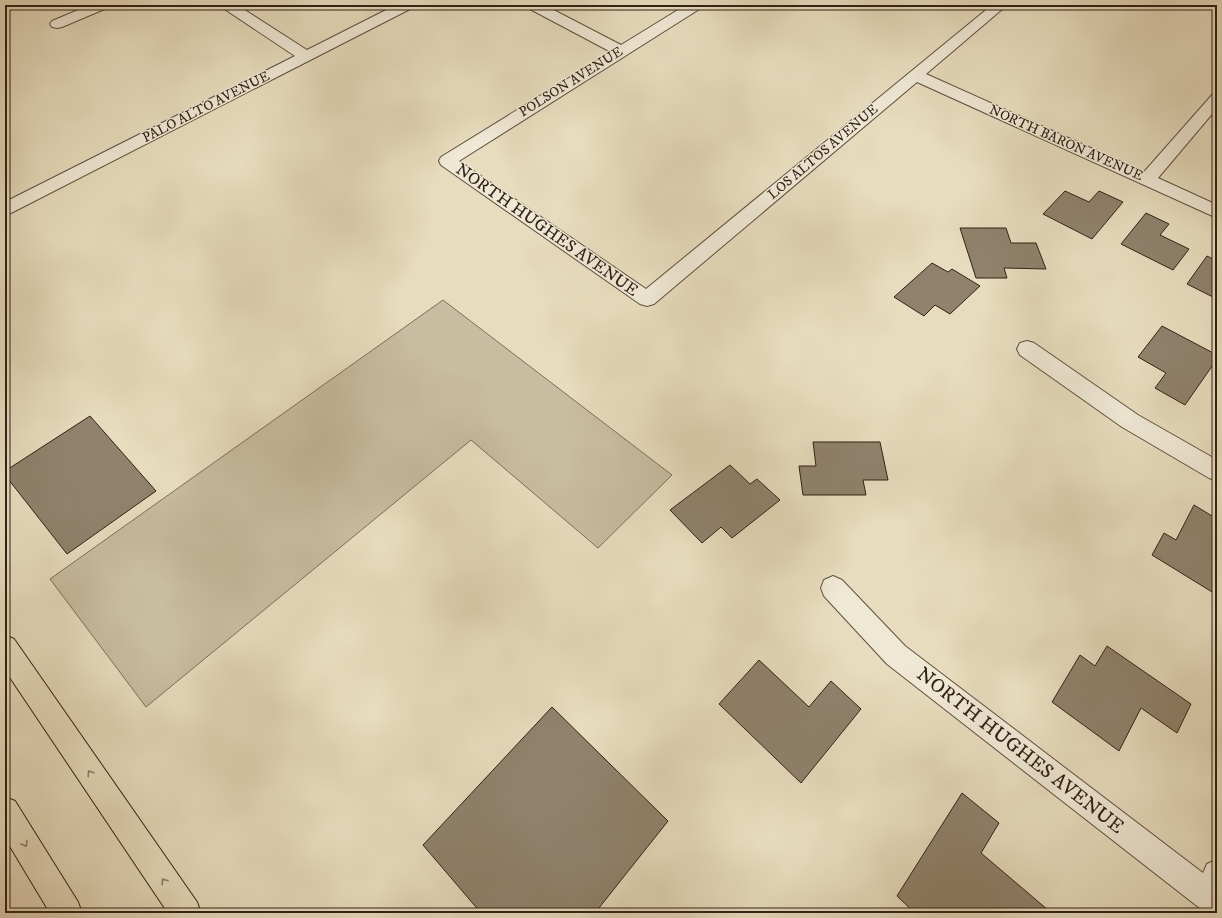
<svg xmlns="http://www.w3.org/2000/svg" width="1222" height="918" font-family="'IM FELL DW Pica',serif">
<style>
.green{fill:#c8bca1;stroke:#7c6e5b}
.building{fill:#90826d;stroke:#312115}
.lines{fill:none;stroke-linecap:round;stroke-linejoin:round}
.minor-casing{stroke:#5e503f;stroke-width:2}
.major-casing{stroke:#312115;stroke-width:2}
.minor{fill:#efe8d5;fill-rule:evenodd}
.major{fill:#e7dcbe;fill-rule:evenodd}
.oneway{stroke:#8c7e6a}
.labels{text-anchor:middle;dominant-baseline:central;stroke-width:3;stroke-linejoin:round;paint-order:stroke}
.far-street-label{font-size:14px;fill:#312115;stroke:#efe8d5}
.street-label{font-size:17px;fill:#312115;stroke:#efe8d5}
.near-street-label{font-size:20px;fill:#312115;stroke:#efe8d5}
</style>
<rect width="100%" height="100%" fill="#e7dcbe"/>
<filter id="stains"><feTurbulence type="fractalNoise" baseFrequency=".005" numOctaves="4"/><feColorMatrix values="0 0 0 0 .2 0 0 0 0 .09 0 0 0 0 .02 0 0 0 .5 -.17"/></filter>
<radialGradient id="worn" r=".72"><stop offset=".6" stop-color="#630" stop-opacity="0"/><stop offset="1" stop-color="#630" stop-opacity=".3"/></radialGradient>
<polygon class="green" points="443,300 672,475 598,548 471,440 146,707 50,579"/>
<g class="building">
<polygon points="1065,191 1089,202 1099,191 1123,202 1092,239 1043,214"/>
<polygon points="1146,213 1169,224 1160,235 1189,249 1173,270 1121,244"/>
<polygon points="960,228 1006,228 1011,243 1036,243 1046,269 1004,268 1007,278 976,278"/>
<polygon points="1207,256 1217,261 1217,299 1187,284"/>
<polygon points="932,263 948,272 952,269 980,286 950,314 935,305 924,316 894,297"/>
<polygon points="1162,326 1217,355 1217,359 1185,405 1155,388 1166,373 1138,357"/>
<polygon points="90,416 156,491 67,554 5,475 5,471"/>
<polygon points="813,442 880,442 888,480 863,480 866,495 803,495 799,466 816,466"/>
<polygon points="730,465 750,484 757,479 780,500 732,538 721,527 702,543 670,510"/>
<polygon points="1194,505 1217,519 1217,595 1152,555 1164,533 1176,540"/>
<polygon points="1107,646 1191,704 1177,733 1141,708 1119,751 1052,702 1080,655 1095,666"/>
<polygon points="759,660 809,707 831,681 861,709 801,783 719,704"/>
<polygon points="552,707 668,821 595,913 481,913 423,845"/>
<polygon points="962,793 999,823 981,853 1048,910 1047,913 915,913 897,896"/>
</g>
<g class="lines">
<defs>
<g id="minor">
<polygon points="90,5 109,5 107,8 62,27 57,28 52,27 50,24 52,21"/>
<polygon points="221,5 237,5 307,50 396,5 414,5 412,8 11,213 5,215 5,202 295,56 223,8"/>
<polygon points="526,5 544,5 621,45 686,5 703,5 701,8 459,161 646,289 992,5 1007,5 926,74 1144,172 1212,95 1217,93 1217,108 1158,178 1217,205 1217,218 917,82 654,304 647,306 640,304 441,165 439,161 441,157 611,52 528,8"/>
<polygon points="1027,341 1034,343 1138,415 1217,460 1217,481 1209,478 1122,427 1020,355 1017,349 1020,343"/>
<polygon points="833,576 842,580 905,646 1203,873 1207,864 1217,859 1217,913 1206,913 887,664 824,596 821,588 824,580"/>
</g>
<g id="major">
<polygon points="5,635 14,639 197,902 201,913 168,913 5,670"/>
<polygon points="5,797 15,801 78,902 82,913 50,913 5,838"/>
</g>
</defs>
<use href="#minor" class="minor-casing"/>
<use href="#major" class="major-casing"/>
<use href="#minor" class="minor"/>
<use href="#major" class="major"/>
</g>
<defs><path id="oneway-chevron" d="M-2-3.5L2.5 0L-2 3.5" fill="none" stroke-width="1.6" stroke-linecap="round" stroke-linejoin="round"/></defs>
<g class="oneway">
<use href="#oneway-chevron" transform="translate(90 773) rotate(-124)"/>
<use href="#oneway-chevron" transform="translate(25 844) rotate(59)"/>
<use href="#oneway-chevron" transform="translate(164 881) rotate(-124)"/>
</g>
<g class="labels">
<g class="far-street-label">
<text transform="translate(571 82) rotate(-32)">POLSON AVENUE</text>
<text transform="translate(206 107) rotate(-27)">PALO ALTO AVENUE</text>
<text transform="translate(1066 143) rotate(24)">NORTH BARON AVENUE</text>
<text transform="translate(823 152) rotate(-40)">LOS ALTOS AVENUE</text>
</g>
<g class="street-label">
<text transform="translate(547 230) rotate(35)">NORTH HUGHES AVENUE</text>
</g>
<g class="near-street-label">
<text transform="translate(1020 751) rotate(38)">NORTH HUGHES AVENUE</text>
</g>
</g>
<rect width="1222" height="918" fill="none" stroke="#e7dcbe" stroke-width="20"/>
<rect x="6" y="6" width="1210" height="906" fill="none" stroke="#312115" stroke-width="2"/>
<rect x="10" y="10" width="1202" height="898" fill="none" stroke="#312115"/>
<rect width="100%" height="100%" filter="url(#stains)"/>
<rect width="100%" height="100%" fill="url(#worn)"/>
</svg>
